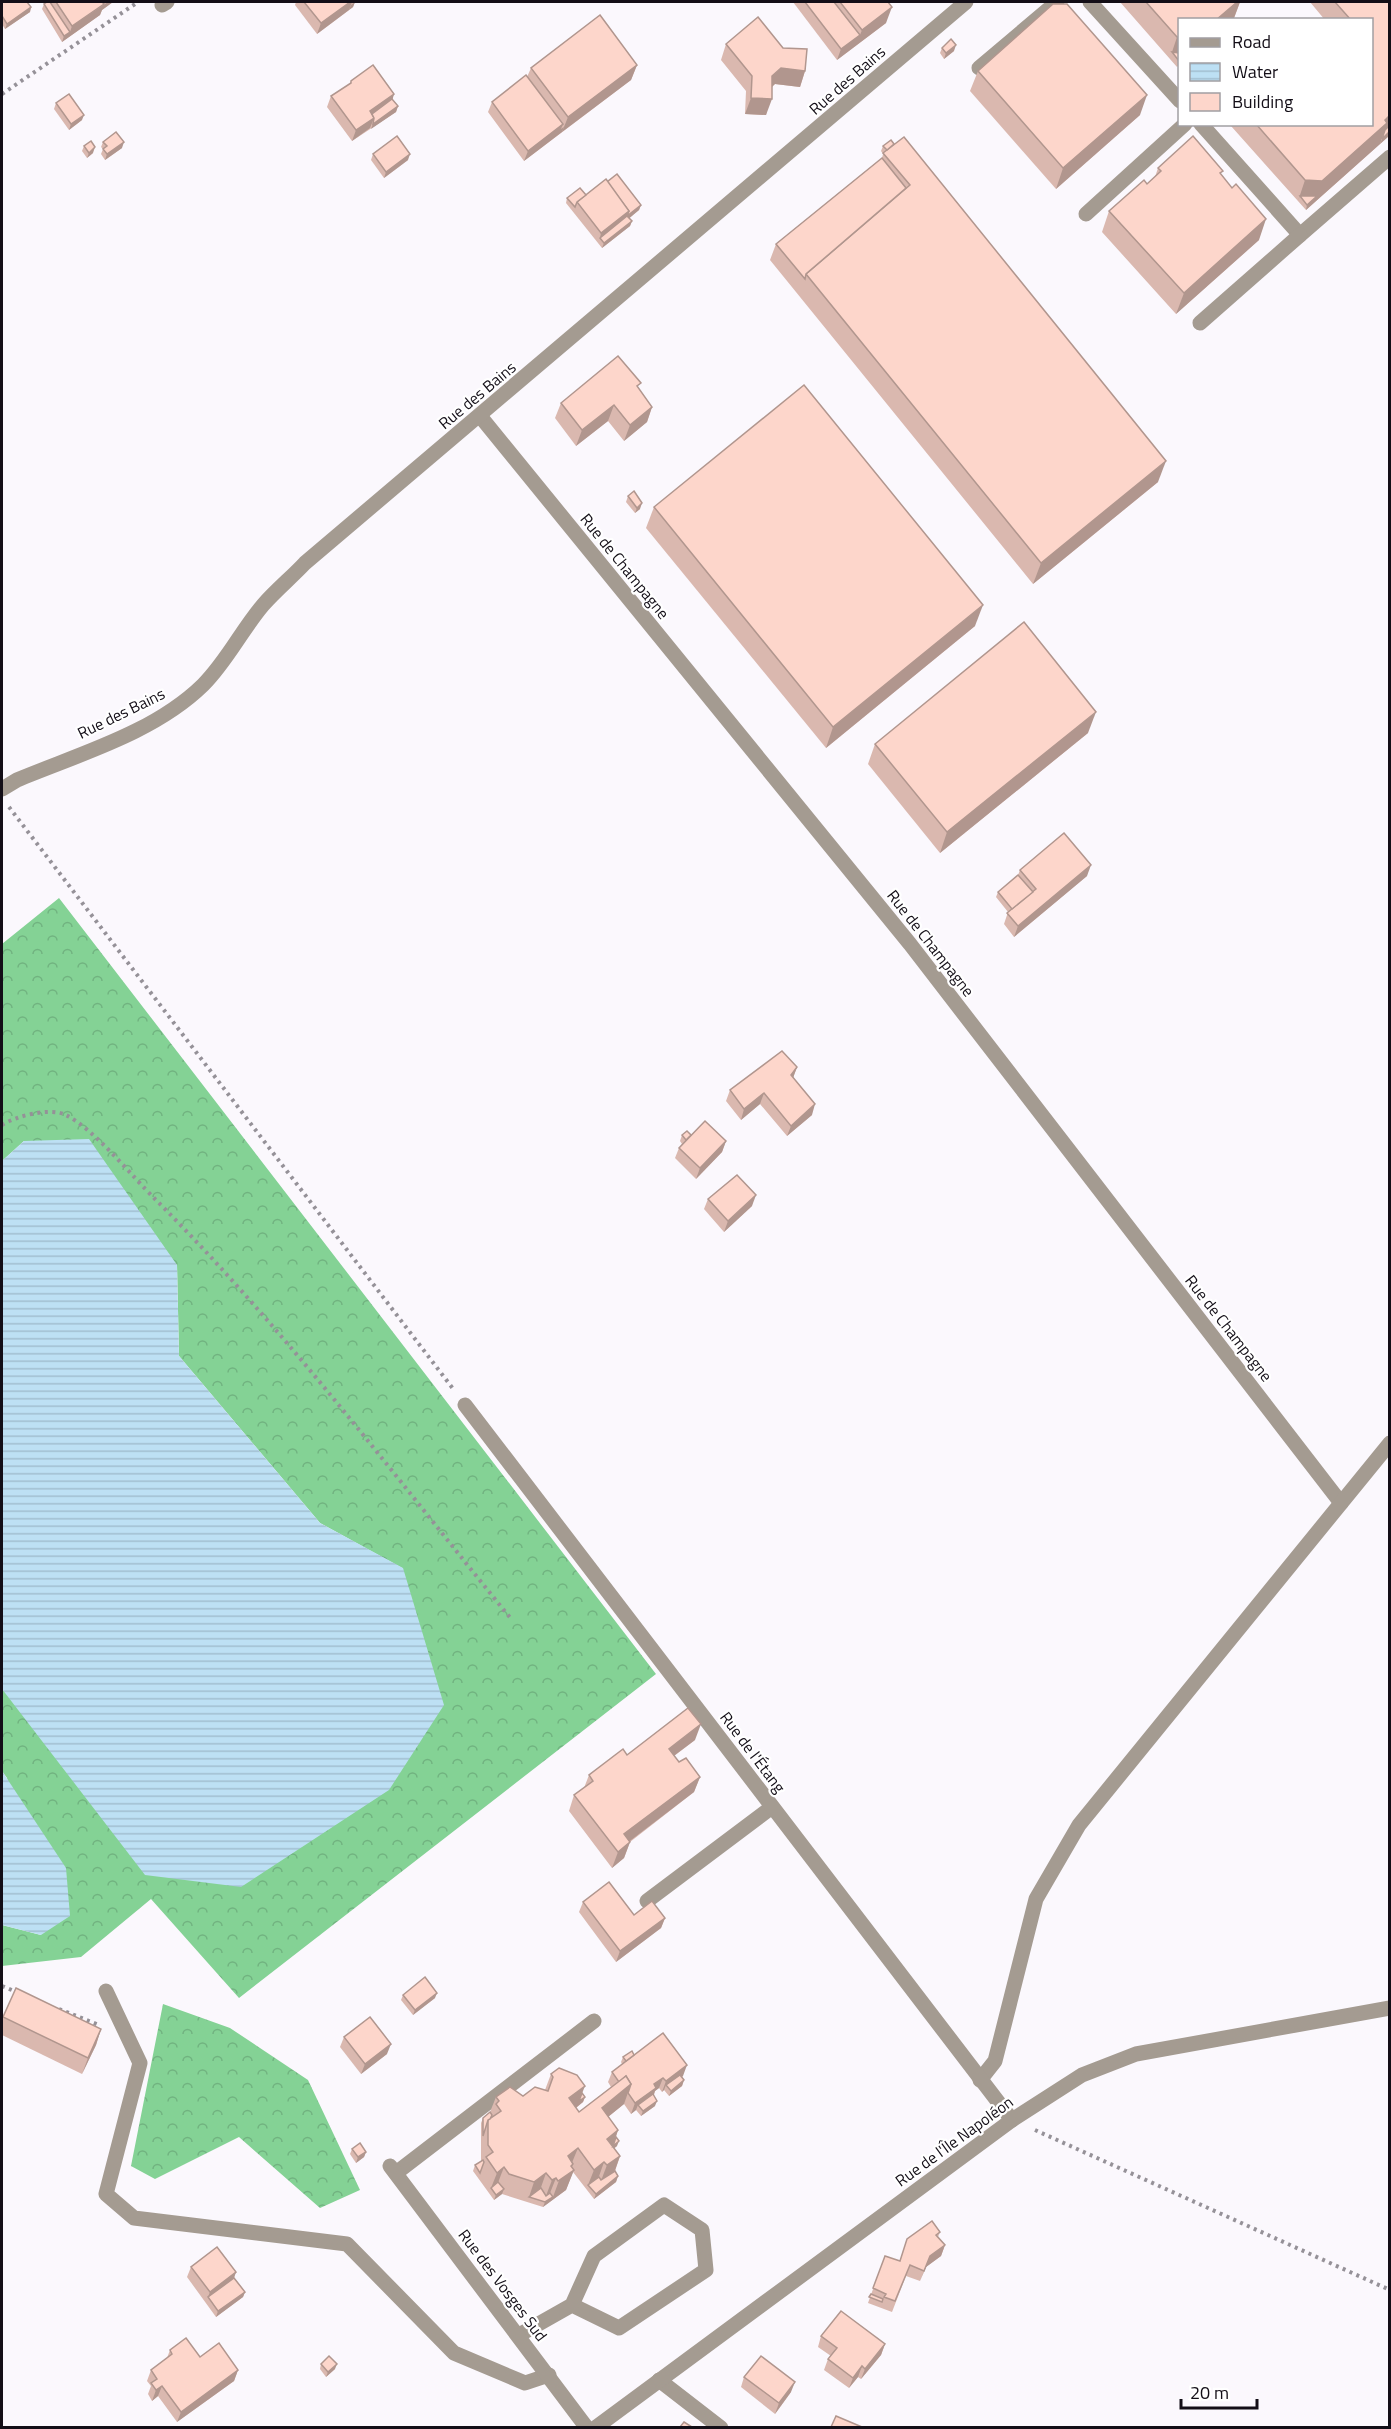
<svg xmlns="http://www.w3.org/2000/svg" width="1391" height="2429" font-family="'Titillium Web',sans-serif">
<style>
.forest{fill:url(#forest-crowns)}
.water{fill:url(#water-rules)}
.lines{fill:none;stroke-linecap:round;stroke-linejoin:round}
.path{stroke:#959198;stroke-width:4;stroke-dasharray:3 4.5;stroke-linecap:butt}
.service{stroke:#a49b91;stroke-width:15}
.minor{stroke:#a49b91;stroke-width:15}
.wall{fill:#dab8af}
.shaded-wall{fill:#b1968e}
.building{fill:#fdd6cb;stroke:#b1968e;stroke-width:1.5}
.labels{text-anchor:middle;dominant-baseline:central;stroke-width:4.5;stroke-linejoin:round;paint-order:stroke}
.street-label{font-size:16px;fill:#130e17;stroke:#fff}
</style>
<defs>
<pattern id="forest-crowns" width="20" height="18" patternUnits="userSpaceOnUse" patternTransform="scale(1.5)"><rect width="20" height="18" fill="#84d295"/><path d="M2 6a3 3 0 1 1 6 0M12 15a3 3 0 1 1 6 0" fill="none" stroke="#71b380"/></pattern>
<pattern id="water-rules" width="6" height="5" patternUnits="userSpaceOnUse" patternTransform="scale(1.5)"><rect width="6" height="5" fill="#bde0f4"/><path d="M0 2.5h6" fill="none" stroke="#a2bfd0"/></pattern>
</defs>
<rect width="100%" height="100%" fill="#fbf8fd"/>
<g class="forest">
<polygon points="59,898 656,1674 239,1998 151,1899 81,1957 2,1966 2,1925 41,1935 7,1778 2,1771 2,1689 6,1693 402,1568 320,1523 179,1356 177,1265 24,1141 2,1161 2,944"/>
<polygon points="163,2004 230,2028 308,2080 360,2190 320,2208 239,2137 155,2179 131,2166"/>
</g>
<g class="water">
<polygon points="89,1139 177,1265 179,1356 320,1523 403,1568 444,1705 389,1790 241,1887 145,1875 2,1689 2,1161 24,1141"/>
<polygon points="2,1771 66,1868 70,1916 41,1935 2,1925"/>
</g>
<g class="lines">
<g class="path">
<polyline points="2,94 138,2"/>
<polyline points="9,807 454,1390"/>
<path d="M2,1125C16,1116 50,1107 66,1115C95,1130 131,1175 155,1199C285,1329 396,1478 512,1620"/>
<polyline points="2,1986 19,1993"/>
<polyline points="59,2009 99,2025"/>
<polyline points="1035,2130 1390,2290"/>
</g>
<g class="service">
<polyline points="1090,2 1180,101"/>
<polyline points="979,68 1057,2"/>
<polyline points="1201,124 1300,235 1390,157"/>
<polyline points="1086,214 1185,124"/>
<polyline points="1200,323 1300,235"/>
<polyline points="480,416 910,944 1341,1503"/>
<polyline points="647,1901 772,1807"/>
<polyline points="106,1991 140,2063 106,2194 134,2218 347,2244 454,2353 525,2383 549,2375"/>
<polyline points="980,2080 995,2061 1036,1899 1079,1825 1390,1443"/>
<polyline points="396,2173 594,2021"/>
<polyline points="519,2335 572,2305 594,2256 664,2205 702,2230 706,2270 619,2328 572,2305"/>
<polyline points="659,2380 721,2428"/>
</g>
<g class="minor">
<polyline points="162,5 167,2"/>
<path d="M2,789L17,780C79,754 154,733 203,685C227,661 241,631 263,605C276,590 292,577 305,563L966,2"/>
<polyline points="465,1405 1012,2120"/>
<polyline points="390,2166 587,2428"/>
<polyline points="595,2428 1012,2120 1082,2075 1136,2054 1390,2008"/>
</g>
</g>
<g class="wall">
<polygon points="2,2 31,7 30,12 5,29 2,24"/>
<polygon points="296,2 355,2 353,7 317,34 295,5"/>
<polygon points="793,2 888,2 886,23 837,60"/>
<polygon points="1120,2 1240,2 1234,18 1232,20 1179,20 1179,65 1177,67"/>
<polygon points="1310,2 1389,2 1389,136 1306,210 1231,126 1231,124 1371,124 1371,20 1325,20"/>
<polygon points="45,3 45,2 113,2 102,10 100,15 62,42 42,9 44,4"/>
<polygon points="726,44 783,48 805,71 800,87 775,84 772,87 766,115 745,114 746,91 721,60"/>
<polygon points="942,48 954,51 944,59 940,53"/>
<polygon points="637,65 631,80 524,161 488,112 492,102 527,77 531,68"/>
<polygon points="978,71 1140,115 1056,189 970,91"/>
<polygon points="351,81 394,94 392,99 398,106 396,112 352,141 327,107 331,96 350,84"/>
<polygon points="56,103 82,120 69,130 54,109"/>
<polygon points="103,142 122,148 105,160 101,154 103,149 101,147"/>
<polygon points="84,146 93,153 87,158 82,151"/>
<polygon points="883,146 1158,482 1033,584 770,260 776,244 882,158 883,154 881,151"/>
<polygon points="373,154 408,160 384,178 371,160"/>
<polygon points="1158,168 1222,175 1259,240 1176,314 1102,232 1109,211 1147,184 1155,177"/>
<polygon points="607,182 641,205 639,210 629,218 632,221 630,226 602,248 566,203 567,198 586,195"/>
<polygon points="639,389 652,407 647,422 624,441 608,421 576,446 555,418 561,403"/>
<polygon points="628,496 640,509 635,513 626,502"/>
<polygon points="654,507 975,626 826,748 646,528"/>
<polygon points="1088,733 940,853 868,764 875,744"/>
<polygon points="1020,870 1087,876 1014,937 1004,924 1008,912 996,897 998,892 1018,875"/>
<polygon points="797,1067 793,1078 812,1115 787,1136 760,1104 741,1120 726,1101 730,1090"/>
<polygon points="682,1135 691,1135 726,1141 722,1152 696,1179 675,1158 679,1148 682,1144 680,1141"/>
<polygon points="708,1199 752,1206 724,1232 704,1209"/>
<polygon points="695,1740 674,1756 679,1762 700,1777 694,1792 630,1842 624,1858 612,1868 569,1811 574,1795 584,1788 589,1775 627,1755"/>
<polygon points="583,1902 634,1915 665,1918 661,1928 616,1962 579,1912"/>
<polygon points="403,1995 435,1998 413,2015 401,2000"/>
<polygon points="3,2017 101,2029 96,2045 82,2074 2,2035 2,2020"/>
<polygon points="344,2037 387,2054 361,2074 340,2047"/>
<polygon points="634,2055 683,2076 682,2077 684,2080 682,2086 669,2096 664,2090 662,2092 659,2088 655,2091 654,2095 655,2106 641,2116 636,2110 631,2114 624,2104 608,2117 618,2130 616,2137 617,2146 614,2148 620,2156 615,2171 618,2176 616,2182 594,2199 573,2172 566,2190 543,2207 502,2194 494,2200 473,2171 475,2165 481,2162 481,2123 483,2118 490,2112 496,2097 523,2096 545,2090 551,2074 582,2093 585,2097 583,2102 576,2108 579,2112 611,2087 608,2082 612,2072 622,2064 621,2062 623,2057"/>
<polygon points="352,2149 366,2152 364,2157 356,2163 350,2154"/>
<polygon points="940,2232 938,2237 945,2245 941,2256 926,2267 920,2281 906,2276 892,2312 868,2303 885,2256 899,2261"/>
<polygon points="191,2267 236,2272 234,2278 245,2292 243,2297 216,2317 187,2277"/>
<polygon points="821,2336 885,2344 881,2355 861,2379 858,2377 849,2388 824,2370 828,2359 831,2356 818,2347"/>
<polygon points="170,2350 200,2357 238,2370 234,2381 177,2422 158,2396 152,2401 148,2394 151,2386 147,2381 151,2370 167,2358"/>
<polygon points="321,2364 335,2369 326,2377 320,2369"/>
<polygon points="744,2377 791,2392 775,2414 741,2387"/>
</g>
<g class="shaded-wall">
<polygon points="108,2 113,2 102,10 100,15 62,42 64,36 70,32 72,26"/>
<polygon points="350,2 352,2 349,10 317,34 321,23"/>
<polygon points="355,2 353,7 349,10 351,5"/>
<polygon points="1237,2 1240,2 1234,18 1232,20 1216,20"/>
<polygon points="31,7 30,12 5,29 7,24"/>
<polygon points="892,7 886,23 837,60 841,49 860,35 862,30"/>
<polygon points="1177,37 1179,37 1179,59 1172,52"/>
<polygon points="956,45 954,51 944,59 946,53"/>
<polygon points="637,65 631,80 562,132 568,117"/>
<polygon points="781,68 805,71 800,87 775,84 766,92 772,76"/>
<polygon points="394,94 391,105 370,119 370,111"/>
<polygon points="1147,95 1140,115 1056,189 1063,168"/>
<polygon points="751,98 772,99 766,115 745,114"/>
<polygon points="398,106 396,112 371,129 373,124"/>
<polygon points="84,115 82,120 69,130 71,124"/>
<polygon points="1389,116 1389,129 1383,135 1380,144 1306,210 1307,205 1300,196 1298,201 1305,180"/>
<polygon points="374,118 370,128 352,141 356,130"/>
<polygon points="563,124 561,129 564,127 562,132 524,161 528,151"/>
<polygon points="1389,132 1389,136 1380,144 1382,139"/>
<polygon points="124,142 122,148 105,160 107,154"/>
<polygon points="95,147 93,153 87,158 89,153"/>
<polygon points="410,154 408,160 384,178 386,172"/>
<polygon points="641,205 639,210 626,221 627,216"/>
<polygon points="629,211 626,221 600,238 601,233"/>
<polygon points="1266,219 1259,240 1176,314 1184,293"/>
<polygon points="632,221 630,226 602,248 604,243"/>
<polygon points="614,405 608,421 576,446 582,430"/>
<polygon points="652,407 647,422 624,441 630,425"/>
<polygon points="1166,461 1158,482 1033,584 1041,563"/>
<polygon points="642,503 640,509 635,513 637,508"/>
<polygon points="983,605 975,626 826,748 833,727"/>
<polygon points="1096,712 1088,733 940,853 947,832"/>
<polygon points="1091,865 1087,876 1014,937 1018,926"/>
<polygon points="797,1067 793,1078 791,1075"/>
<polygon points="764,1093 760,1104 741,1120 744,1109"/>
<polygon points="815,1104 812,1115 787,1136 791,1126"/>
<polygon points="726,1141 722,1152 696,1179 700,1168"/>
<polygon points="756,1195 752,1206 724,1232 728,1221"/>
<polygon points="701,1724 695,1740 663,1764 669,1749"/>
<polygon points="700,1777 694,1792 618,1850 624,1834"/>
<polygon points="630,1842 624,1858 612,1868 618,1852"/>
<polygon points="665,1918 661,1928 616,1962 620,1951"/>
<polygon points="437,1993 435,1998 413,2015 415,2010"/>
<polygon points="101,2029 96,2045 82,2074 88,2058"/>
<polygon points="391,2044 387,2054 361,2074 365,2064"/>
<polygon points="687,2065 683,2076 668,2087 666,2085 664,2090 662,2092 666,2081"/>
<polygon points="663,2078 659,2088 655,2091 652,2099 638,2105 636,2110 631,2114 635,2103 654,2084"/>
<polygon points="684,2080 682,2086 669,2096 671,2091"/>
<polygon points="631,2084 624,2104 598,2125 602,2108"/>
<polygon points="585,2086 579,2101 585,2097 583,2102 562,2119 569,2098"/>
<polygon points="657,2101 655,2106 641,2116 643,2111"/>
<polygon points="618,2130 611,2151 607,2139"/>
<polygon points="619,2141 617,2146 611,2151 613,2146"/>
<polygon points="578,2148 571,2165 573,2164 570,2172 574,2170 566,2190 543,2207 545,2202 553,2197 568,2156"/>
<polygon points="366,2152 364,2157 356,2163 358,2157"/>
<polygon points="620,2156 613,2176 599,2186 607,2165"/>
<polygon points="604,2162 597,2182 588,2185 594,2170"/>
<polygon points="504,2167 496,2188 491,2188 497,2173"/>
<polygon points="546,2173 539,2193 529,2197 534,2182"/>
<polygon points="618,2176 616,2182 594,2199 596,2194"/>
<polygon points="556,2178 548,2198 544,2201 552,2180"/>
<polygon points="504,2189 502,2194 494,2200 496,2195"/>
<polygon points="945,2245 941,2256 926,2267 920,2281 930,2256"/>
<polygon points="236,2272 232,2283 208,2297 210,2292"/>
<polygon points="245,2292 243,2297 216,2317 218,2311"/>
<polygon points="885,2344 881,2355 861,2379 865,2369"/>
<polygon points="337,2364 335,2369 326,2377 328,2372"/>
<polygon points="862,2366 858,2377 849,2388 853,2378"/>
<polygon points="238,2370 234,2381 177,2422 181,2412"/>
<polygon points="795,2382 791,2392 775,2414 779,2403"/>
<polygon points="162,2386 158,2396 152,2401 156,2390"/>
</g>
<g class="building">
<polygon points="2,2 27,2 31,7 7,24 2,16"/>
<polygon points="47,2 50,2 70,32 64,36 44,4"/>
<polygon points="56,2 102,2 104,4 72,26"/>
<polygon points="304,2 350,2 321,23"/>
<polygon points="805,2 834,2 860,35 841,49"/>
<polygon points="840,2 888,2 892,7 862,30"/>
<polygon points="1146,2 1237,2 1216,20 1179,20 1179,37 1177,37"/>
<polygon points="1335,2 1389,2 1389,116 1385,120 1387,123 1322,181 1305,180 1256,124 1371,124 1371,20 1351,20"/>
<polygon points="1053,4 1067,4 1147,95 1063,168 978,71"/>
<polygon points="600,15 637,65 568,117 531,68"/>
<polygon points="758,17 783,48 807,49 805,71 781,68 772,76 772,99 751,98 752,76 726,44"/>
<polygon points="951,39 956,45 946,53 942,48"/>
<polygon points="1172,52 1179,53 1179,61"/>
<polygon points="373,65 394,94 370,111 374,118 356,130 331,96 351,83 351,81"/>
<polygon points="526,75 563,124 528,151 492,102"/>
<polygon points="69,94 84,115 71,124 56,103"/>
<polygon points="392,99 398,106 373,124 374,118 372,114"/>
<polygon points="1389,126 1389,132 1382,139 1385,130"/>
<polygon points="116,132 124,142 107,154 103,149 107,146 103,142"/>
<polygon points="397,136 410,154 386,172 373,154"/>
<polygon points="1193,136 1223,171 1220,173 1232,188 1236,184 1266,219 1184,293 1109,211 1144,180 1147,184 1161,171 1158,168"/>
<polygon points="904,137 1166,461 1041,563 806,274 910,185 883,153"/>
<polygon points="891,140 894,144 887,150 883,146"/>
<polygon points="91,141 95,147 89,153 84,146"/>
<polygon points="882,158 906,188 806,274 805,279 776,244"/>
<polygon points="617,174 641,205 627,216 629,211 607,182"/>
<polygon points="606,179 629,211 601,233 577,202"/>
<polygon points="580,188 586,195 577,202 575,207 567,198"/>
<polygon points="1300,196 1317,196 1307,205"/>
<polygon points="627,216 632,221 604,243 600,238"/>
<polygon points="618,356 641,383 637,386 652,407 630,425 614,405 582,430 561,403"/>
<polygon points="804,385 983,605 833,727 654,507"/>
<polygon points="634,491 642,503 637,508 628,496"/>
<polygon points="1024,622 1096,712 947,832 875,744"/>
<polygon points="1064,833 1091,865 1018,926 1007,913 1036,889 1020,870"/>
<polygon points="1018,875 1033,892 1012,909 998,892"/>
<polygon points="782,1051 797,1067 791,1075 815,1104 791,1126 764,1093 744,1109 730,1090"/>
<polygon points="705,1121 726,1141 700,1168 679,1148"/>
<polygon points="687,1131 691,1135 686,1140 682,1135"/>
<polygon points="737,1175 756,1195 728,1221 708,1199"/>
<polygon points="688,1708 701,1724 669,1749 679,1762 686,1758 700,1777 624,1834 630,1842 618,1852 574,1795 593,1781 589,1775 623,1749 627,1755"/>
<polygon points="609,1882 634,1915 652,1901 665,1918 620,1951 583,1902"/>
<polygon points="425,1977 437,1993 415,2010 403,1995"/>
<polygon points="16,1988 101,2029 88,2058 3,2017"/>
<polygon points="370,2017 391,2044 365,2064 344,2037"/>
<polygon points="663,2033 687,2065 666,2081 663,2078 654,2084 656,2088 635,2103 628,2093 631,2084 626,2076 619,2082 612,2072"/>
<polygon points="632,2051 634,2055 626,2061 623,2057"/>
<polygon points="559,2068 577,2075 585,2086 569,2098 579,2112 626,2076 631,2084 602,2108 618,2130 607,2139 620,2156 607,2165 604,2162 594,2170 578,2148 568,2156 573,2164 571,2166 574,2170 558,2181 556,2178 552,2180 546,2173 534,2182 509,2174 504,2167 497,2173 486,2157 493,2152 488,2145 488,2120 501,2111 496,2104 499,2101 496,2097 510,2087 523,2096 535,2087 548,2091 553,2077 551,2074"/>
<polygon points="680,2075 684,2080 671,2091 666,2085"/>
<polygon points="582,2093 585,2097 579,2101"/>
<polygon points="653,2094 657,2101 643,2111 638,2105"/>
<polygon points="490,2112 492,2115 490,2119 488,2120 483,2136 483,2118"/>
<polygon points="616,2137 619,2141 613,2146"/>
<polygon points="360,2143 366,2152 358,2157 352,2149"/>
<polygon points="483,2160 484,2162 480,2173 475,2165"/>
<polygon points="615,2171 618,2176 596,2194 588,2185 599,2177 601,2180"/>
<polygon points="498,2182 504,2189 496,2195 491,2188"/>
<polygon points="541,2188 546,2196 550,2193 553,2197 545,2202 529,2197"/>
<polygon points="932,2221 940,2232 936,2235 945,2245 930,2256 924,2271 910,2265 895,2301 884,2297 886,2294 873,2288 885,2256 900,2261 907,2239"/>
<polygon points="217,2247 236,2272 210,2292 191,2267"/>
<polygon points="234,2278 245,2292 218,2311 208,2297"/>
<polygon points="871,2294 883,2299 882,2302 869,2297"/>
<polygon points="841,2311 885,2344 865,2369 862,2366 853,2378 828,2359 837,2348 821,2336"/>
<polygon points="186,2338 200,2357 219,2343 238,2370 181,2412 162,2386 156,2390 151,2383 157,2379 151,2370 172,2354 170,2350"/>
<polygon points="329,2356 337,2364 328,2372 321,2364"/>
<polygon points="761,2356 795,2382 779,2403 744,2377"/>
<polygon points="836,2416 862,2427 829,2427 831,2427"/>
<polygon points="684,2422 692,2427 680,2427"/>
</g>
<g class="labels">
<g class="street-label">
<text transform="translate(847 80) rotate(-41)">Rue des Bains</text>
<text transform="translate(477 395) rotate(-40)">Rue des Bains</text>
<text transform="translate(625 566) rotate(51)">Rue de Champagne</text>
<text transform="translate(121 713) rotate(-26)">Rue des Bains</text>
<text transform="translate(931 943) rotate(52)">Rue de Champagne</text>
<text transform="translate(1229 1328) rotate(52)">Rue de Champagne</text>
<text transform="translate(753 1752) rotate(53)">Rue de l'Étang</text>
<text transform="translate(954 2141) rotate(-36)">Rue de l'Île Napoléon</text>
<text transform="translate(503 2285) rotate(53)">Rue des Vosges Sud</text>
</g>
</g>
<rect width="1391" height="2429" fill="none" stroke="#130e17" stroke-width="6"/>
<rect x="1178" y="18" width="195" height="108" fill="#ffffff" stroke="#a19fa2" stroke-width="1.5"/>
<rect x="1190" y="38" width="30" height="9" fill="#a49b91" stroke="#a19fa2" stroke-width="1.5"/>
<text x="1232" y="48" font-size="18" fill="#130e17">Road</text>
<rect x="1190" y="63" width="30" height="18" fill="url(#water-rules)" stroke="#a19fa2" stroke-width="1.5"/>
<text x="1232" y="78" font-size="18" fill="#130e17">Water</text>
<rect x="1190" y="93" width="30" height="18" fill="#fdd6cb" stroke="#a19fa2" stroke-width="1.5"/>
<text x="1232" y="108" font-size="18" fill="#130e17">Building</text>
<path d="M1181 2399v9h76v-9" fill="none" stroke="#130e17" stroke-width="3"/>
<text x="1190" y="2399" font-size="18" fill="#130e17" stroke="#ffffff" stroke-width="4.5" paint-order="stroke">20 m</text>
</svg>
